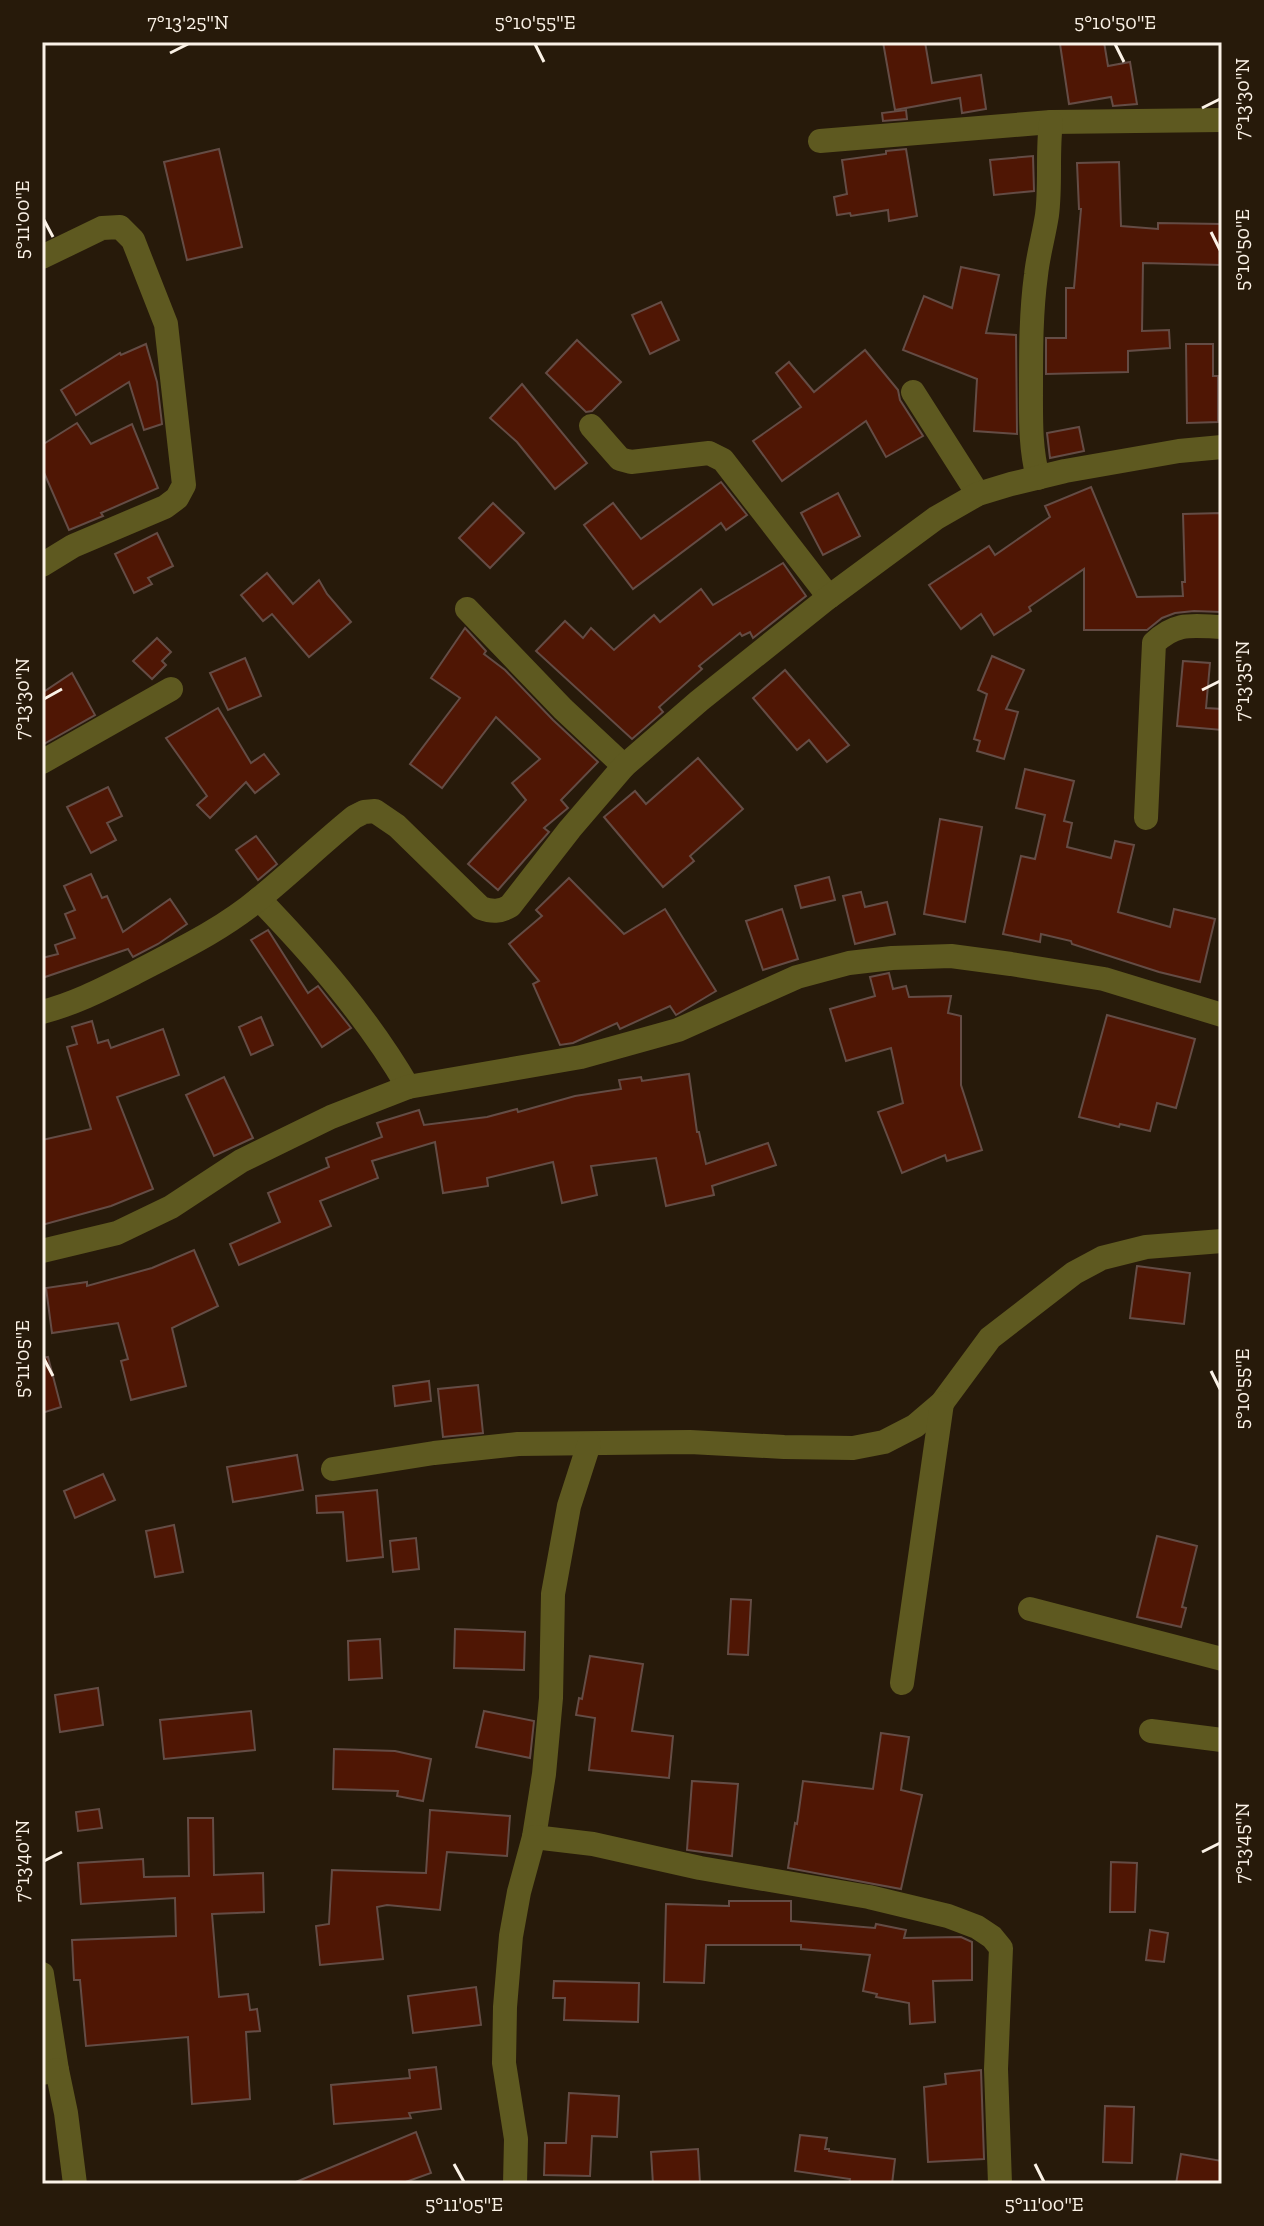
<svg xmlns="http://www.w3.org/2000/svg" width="1264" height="2226" font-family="'Zilla Slab',serif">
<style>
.building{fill:#4f1604;stroke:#644c45;stroke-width:2}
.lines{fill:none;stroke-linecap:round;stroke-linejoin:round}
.minor{stroke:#5e5920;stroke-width:24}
.ticks{fill:none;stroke:#fbf2e7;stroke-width:3}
.neatline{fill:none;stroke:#fbf2e7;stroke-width:3}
.ticks-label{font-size:20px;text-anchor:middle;fill:#fbf2e7}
</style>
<rect width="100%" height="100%" fill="#271a0a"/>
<g class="building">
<polygon points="883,42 925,42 932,83 981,75 986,109 962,113 960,98 895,110"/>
<polygon points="1074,42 1104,42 1108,66 1130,62 1137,104 1113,106 1111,97 1069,104 1060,44"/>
<polygon points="906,110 907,119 883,121 882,113"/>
<polygon points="219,149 242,247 187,260 164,162"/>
<polygon points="906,149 917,216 889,221 888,210 851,216 850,213 837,215 834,197 847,194 842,160 886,154 886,151"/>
<polygon points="1033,156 1034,191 994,195 990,160"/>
<polygon points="1119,162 1121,226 1158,229 1158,223 1222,224 1222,265 1143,263 1142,331 1169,330 1170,348 1128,351 1128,372 1046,374 1046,338 1066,338 1066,288 1074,288 1081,209 1079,209 1077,163"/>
<polygon points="961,267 999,275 986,333 1016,335 1017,434 974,431 977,379 903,350 924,296 952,308"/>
<polygon points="661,302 679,340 650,354 632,315"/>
<polygon points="577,340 621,382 592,411 586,412 546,373"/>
<polygon points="146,344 157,382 162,424 144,430 129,382 76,415 61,390 120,353 121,355"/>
<polygon points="1186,344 1213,344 1213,376 1218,376 1218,422 1187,423"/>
<polygon points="865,350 898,390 900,400 923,436 886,457 866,421 782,481 753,441 801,407 776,373 789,362 814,392"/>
<polygon points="522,384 587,463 555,489 517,442 490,418"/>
<polygon points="77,423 91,444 132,424 158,488 101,513 103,516 69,530 42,468 42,445"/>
<polygon points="1079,427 1084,451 1050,458 1047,433"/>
<polygon points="721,482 747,515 726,530 721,523 633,589 584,525 613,503 641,539"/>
<polygon points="1091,487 1137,597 1183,596 1182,582 1185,582 1183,514 1222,513 1222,612 1194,611 1175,613 1162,618 1147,630 1084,630 1084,569 1029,607 1031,611 994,635 981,614 961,629 929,585 989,546 995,555 1050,517 1045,506"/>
<polygon points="838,493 860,536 823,555 801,513"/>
<polygon points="493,503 524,533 490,568 459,538"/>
<polygon points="157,533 173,566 148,578 152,584 134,593 115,554"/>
<polygon points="783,563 806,596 753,638 750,632 742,636 740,633 699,666 702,669 659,707 663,712 632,739 536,651 565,621 583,638 591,628 614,650 654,615 660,622 701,589 713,605"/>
<polygon points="267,573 293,604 319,580 327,594 351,622 309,657 272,614 263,621 241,595"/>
<polygon points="465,628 486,651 484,654 505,670 553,720 598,762 561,800 568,808 544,828 549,832 498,890 468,864 526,800 512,783 540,759 496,717 442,788 410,764 460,698 431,678"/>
<polygon points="157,638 171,652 162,661 166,665 152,679 133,661"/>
<polygon points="992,656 1024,670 1006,709 1018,712 1004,759 977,751 980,741 974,739 987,694 978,690"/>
<polygon points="245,658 261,696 228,710 210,673"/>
<polygon points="1183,661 1210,663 1206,708 1222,709 1222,730 1177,726"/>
<polygon points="785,670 849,745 827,762 809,740 797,750 753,698"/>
<polygon points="72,673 95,715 42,745 42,693"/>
<polygon points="218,708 251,763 264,754 279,774 255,793 246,782 210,818 197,805 207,796 166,738"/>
<polygon points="698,758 743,809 690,856 694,861 663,887 604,817 635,791 646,804"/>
<polygon points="1025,769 1074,781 1064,821 1072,823 1067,847 1111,858 1115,841 1134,845 1118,912 1170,927 1174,909 1215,919 1200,982 1159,972 1072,944 1071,941 1041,934 1040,942 1003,934 1021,856 1035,859 1045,815 1016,808"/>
<polygon points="108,787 122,816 107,823 116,840 91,853 67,807"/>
<polygon points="940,819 982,827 965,922 924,914"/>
<polygon points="256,836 277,864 258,880 236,850"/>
<polygon points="91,874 102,898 107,896 123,932 170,899 187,924 158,944 133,957 128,949 42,978 42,958 58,954 55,945 75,938 65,914 75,910 64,886"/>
<polygon points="829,877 835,900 801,908 795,886"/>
<polygon points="569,878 624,934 665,909 716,991 676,1015 670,1006 620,1029 617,1023 573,1043 560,1045 533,984 539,981 509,944 542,916 536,910"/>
<polygon points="861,892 865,907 887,902 895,934 855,944 843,896"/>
<polygon points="782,909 798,959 763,970 746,921"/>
<polygon points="268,930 308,993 318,986 351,1028 322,1047 251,940"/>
<polygon points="889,973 893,989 906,986 909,997 951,996 948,1013 961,1016 961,1085 982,1150 947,1161 945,1155 902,1173 878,1112 903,1103 891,1048 846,1061 830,1009 875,996 870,977"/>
<polygon points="1107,1015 1195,1039 1176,1108 1157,1103 1150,1131 1120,1124 1119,1127 1079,1117"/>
<polygon points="261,1017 273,1045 251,1055 239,1027"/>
<polygon points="92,1021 98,1043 108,1040 111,1048 163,1029 179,1075 117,1097 153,1189 111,1206 42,1225 42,1140 91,1129 67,1047 77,1044 72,1027"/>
<polygon points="689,1074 697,1132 699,1132 706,1164 768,1143 776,1165 712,1186 714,1195 666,1206 656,1158 591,1166 597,1195 562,1203 553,1162 487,1178 488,1186 443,1193 435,1142 372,1161 378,1178 320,1201 331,1226 239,1265 230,1244 280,1222 268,1193 329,1167 326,1158 382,1137 377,1123 419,1110 424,1125 487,1117 517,1109 518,1112 575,1096 621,1089 619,1080 641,1077 642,1081"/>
<polygon points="224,1077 253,1138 214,1156 186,1095"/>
<polygon points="194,1250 218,1306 172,1328 186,1386 131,1400 121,1361 128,1359 118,1323 52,1333 46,1288 87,1282 87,1286 152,1268"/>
<polygon points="1137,1266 1190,1273 1184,1324 1130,1318"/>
<polygon points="48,1357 61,1407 42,1413 42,1358"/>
<polygon points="429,1381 431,1401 395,1406 393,1386"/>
<polygon points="478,1385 483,1433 443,1437 438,1389"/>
<polygon points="297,1455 303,1490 233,1502 227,1467"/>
<polygon points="103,1474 115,1500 75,1518 64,1491"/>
<polygon points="377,1490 383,1557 347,1561 343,1512 317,1513 316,1496"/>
<polygon points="174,1525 183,1572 155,1577 146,1531"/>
<polygon points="1157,1536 1197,1546 1182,1607 1186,1608 1181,1627 1137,1617"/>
<polygon points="416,1538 419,1569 393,1572 390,1541"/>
<polygon points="731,1599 751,1600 748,1655 728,1654"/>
<polygon points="455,1629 525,1632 524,1670 454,1668"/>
<polygon points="380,1639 382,1678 349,1680 348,1641"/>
<polygon points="590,1656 643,1664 632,1731 673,1736 669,1778 589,1770 595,1718 576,1715 579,1698 582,1699"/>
<polygon points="98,1688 103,1725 60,1732 55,1695"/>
<polygon points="251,1711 255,1750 164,1759 160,1720"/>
<polygon points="484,1711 534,1721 530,1758 476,1747"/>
<polygon points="881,1733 909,1737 901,1790 922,1795 901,1889 788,1868 795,1823 797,1824 803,1781 873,1789"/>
<polygon points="334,1749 395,1751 431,1759 423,1801 397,1796 398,1791 333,1789"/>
<polygon points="692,1781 738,1784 732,1856 687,1850"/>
<polygon points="99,1809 102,1828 78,1831 76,1812"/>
<polygon points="430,1810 510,1816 507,1856 447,1852 440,1910 387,1905 377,1907 383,1959 320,1965 316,1926 329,1924 332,1870 426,1873"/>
<polygon points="188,1818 213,1818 214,1875 263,1873 264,1912 212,1914 219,1997 248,1994 250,2010 257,2009 260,2031 246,2032 250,2099 192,2104 188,2037 86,2046 80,1980 74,1980 72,1940 176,1936 175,1898 81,1904 78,1863 143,1859 144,1877 189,1876"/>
<polygon points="1111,1862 1137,1863 1135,1912 1110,1912"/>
<polygon points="729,1901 791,1901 791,1921 875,1928 876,1924 906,1930 904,1938 961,1937 972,1942 972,1980 933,1981 935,2022 910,2024 909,2003 876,1997 877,1994 863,1991 870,1955 801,1949 801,1945 706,1945 704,1983 664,1982 666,1904 729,1906"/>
<polygon points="1150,1930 1168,1933 1164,1962 1146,1960"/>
<polygon points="554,1981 639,1983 638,2022 564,2020 565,1998 553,1998"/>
<polygon points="476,1987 481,2025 413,2033 408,1996"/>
<polygon points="436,2067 441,2109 409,2113 411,2118 334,2124 331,2085 410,2078 409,2070"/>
<polygon points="981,2070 984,2159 928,2162 924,2087 946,2084 945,2074"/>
<polygon points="569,2093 619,2096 617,2137 592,2136 590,2176 544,2175 545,2143 566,2143"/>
<polygon points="1105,2106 1134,2107 1132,2163 1103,2162"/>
<polygon points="416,2132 431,2173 400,2184 291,2184"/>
<polygon points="800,2135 827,2138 825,2149 829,2149 829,2151 895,2159 892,2184 849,2184 850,2179 795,2171"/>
<polygon points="698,2149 700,2183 653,2184 651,2152"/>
<polygon points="1181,2154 1222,2161 1222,2184 1176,2184"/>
</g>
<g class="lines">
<g class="minor">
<polyline points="820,141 1051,122 1222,120"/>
<polyline points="42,257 102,228 120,227 133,240 166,324 184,485 177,498 165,507 73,546 42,565"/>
<polyline points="913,392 978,494"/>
<polyline points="591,426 620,459 631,462 709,453 723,460 829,597"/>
<path d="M1038,478C1030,447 1031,419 1031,386C1031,349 1031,312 1036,275C1038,255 1044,235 1047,215C1051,184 1047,153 1051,122"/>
<polyline points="467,609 563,709 624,766"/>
<polyline points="42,762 171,689"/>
<path d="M1146,818L1154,643C1177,621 1193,626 1222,627"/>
<path d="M259,899C314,956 368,1018 408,1087"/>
<path d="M42,1012C74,1004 103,989 133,974C177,951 222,930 260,898C292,872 322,843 354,817L364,812L375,811L397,826L481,908C492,912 500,912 510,906L570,829L624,766L699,701L829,597L936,518L978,494L1011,484L1065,471L1179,451L1222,447"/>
<polyline points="42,1251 117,1233 171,1207 241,1161 331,1117 408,1087 581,1057 678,1030 797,977 849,963 892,958 951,956 1011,964 1104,979 1222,1015"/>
<polyline points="333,1469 434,1453 518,1444 690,1442 784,1447 853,1448 884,1442 915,1426 942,1403 990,1338 1074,1273 1102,1258 1146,1247 1222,1241"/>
<polyline points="1030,1609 1222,1659"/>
<polyline points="902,1683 942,1403"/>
<polyline points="1151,1731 1222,1740"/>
<polyline points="534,1837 544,1774 551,1698 553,1594 569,1506 589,1444"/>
<polyline points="42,1974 57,2070 42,2073"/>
<polyline points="57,2070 66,2113 75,2184"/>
<polyline points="515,2184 516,2139 504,2063 505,2007 511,1936 519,1892 534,1837 593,1844 700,1868 869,1897 948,1916 977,1927 992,1937 1001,1948 996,2069 1000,2184"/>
</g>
</g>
<path class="ticks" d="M535,44L544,62M1115,44L1124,62M170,53L188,44M1202,108L1220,99M44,220L53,237M1211,232L1220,250M1202,690L1220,681M44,699L62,689M44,1359L53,1376M1211,1371L1220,1389M1202,1852L1220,1843M44,1861L62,1852M454,2164L464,2182M1035,2164L1044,2182"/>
<rect width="1264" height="2226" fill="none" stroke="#271a0a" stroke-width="88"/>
<rect x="44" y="44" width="1176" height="2138" class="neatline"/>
<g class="ticks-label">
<text x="188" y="29">7°13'25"N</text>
<text x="535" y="29">5°10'55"E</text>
<text x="1115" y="29">5°10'50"E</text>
<text transform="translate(1242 99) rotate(-90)" y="7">7°13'30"N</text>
<text transform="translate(22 220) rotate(-90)" y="7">5°11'00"E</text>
<text transform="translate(1242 250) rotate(-90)" y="7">5°10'50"E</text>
<text transform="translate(1242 681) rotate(-90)" y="7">7°13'35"N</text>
<text transform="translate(22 699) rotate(-90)" y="7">7°13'30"N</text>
<text transform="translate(22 1359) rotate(-90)" y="7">5°11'05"E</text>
<text transform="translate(1242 1389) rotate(-90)" y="7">5°10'55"E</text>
<text transform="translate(1242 1843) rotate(-90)" y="7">7°13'45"N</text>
<text transform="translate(22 1861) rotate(-90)" y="7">7°13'40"N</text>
<text x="464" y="2211">5°11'05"E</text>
<text x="1044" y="2211">5°11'00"E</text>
</g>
</svg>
